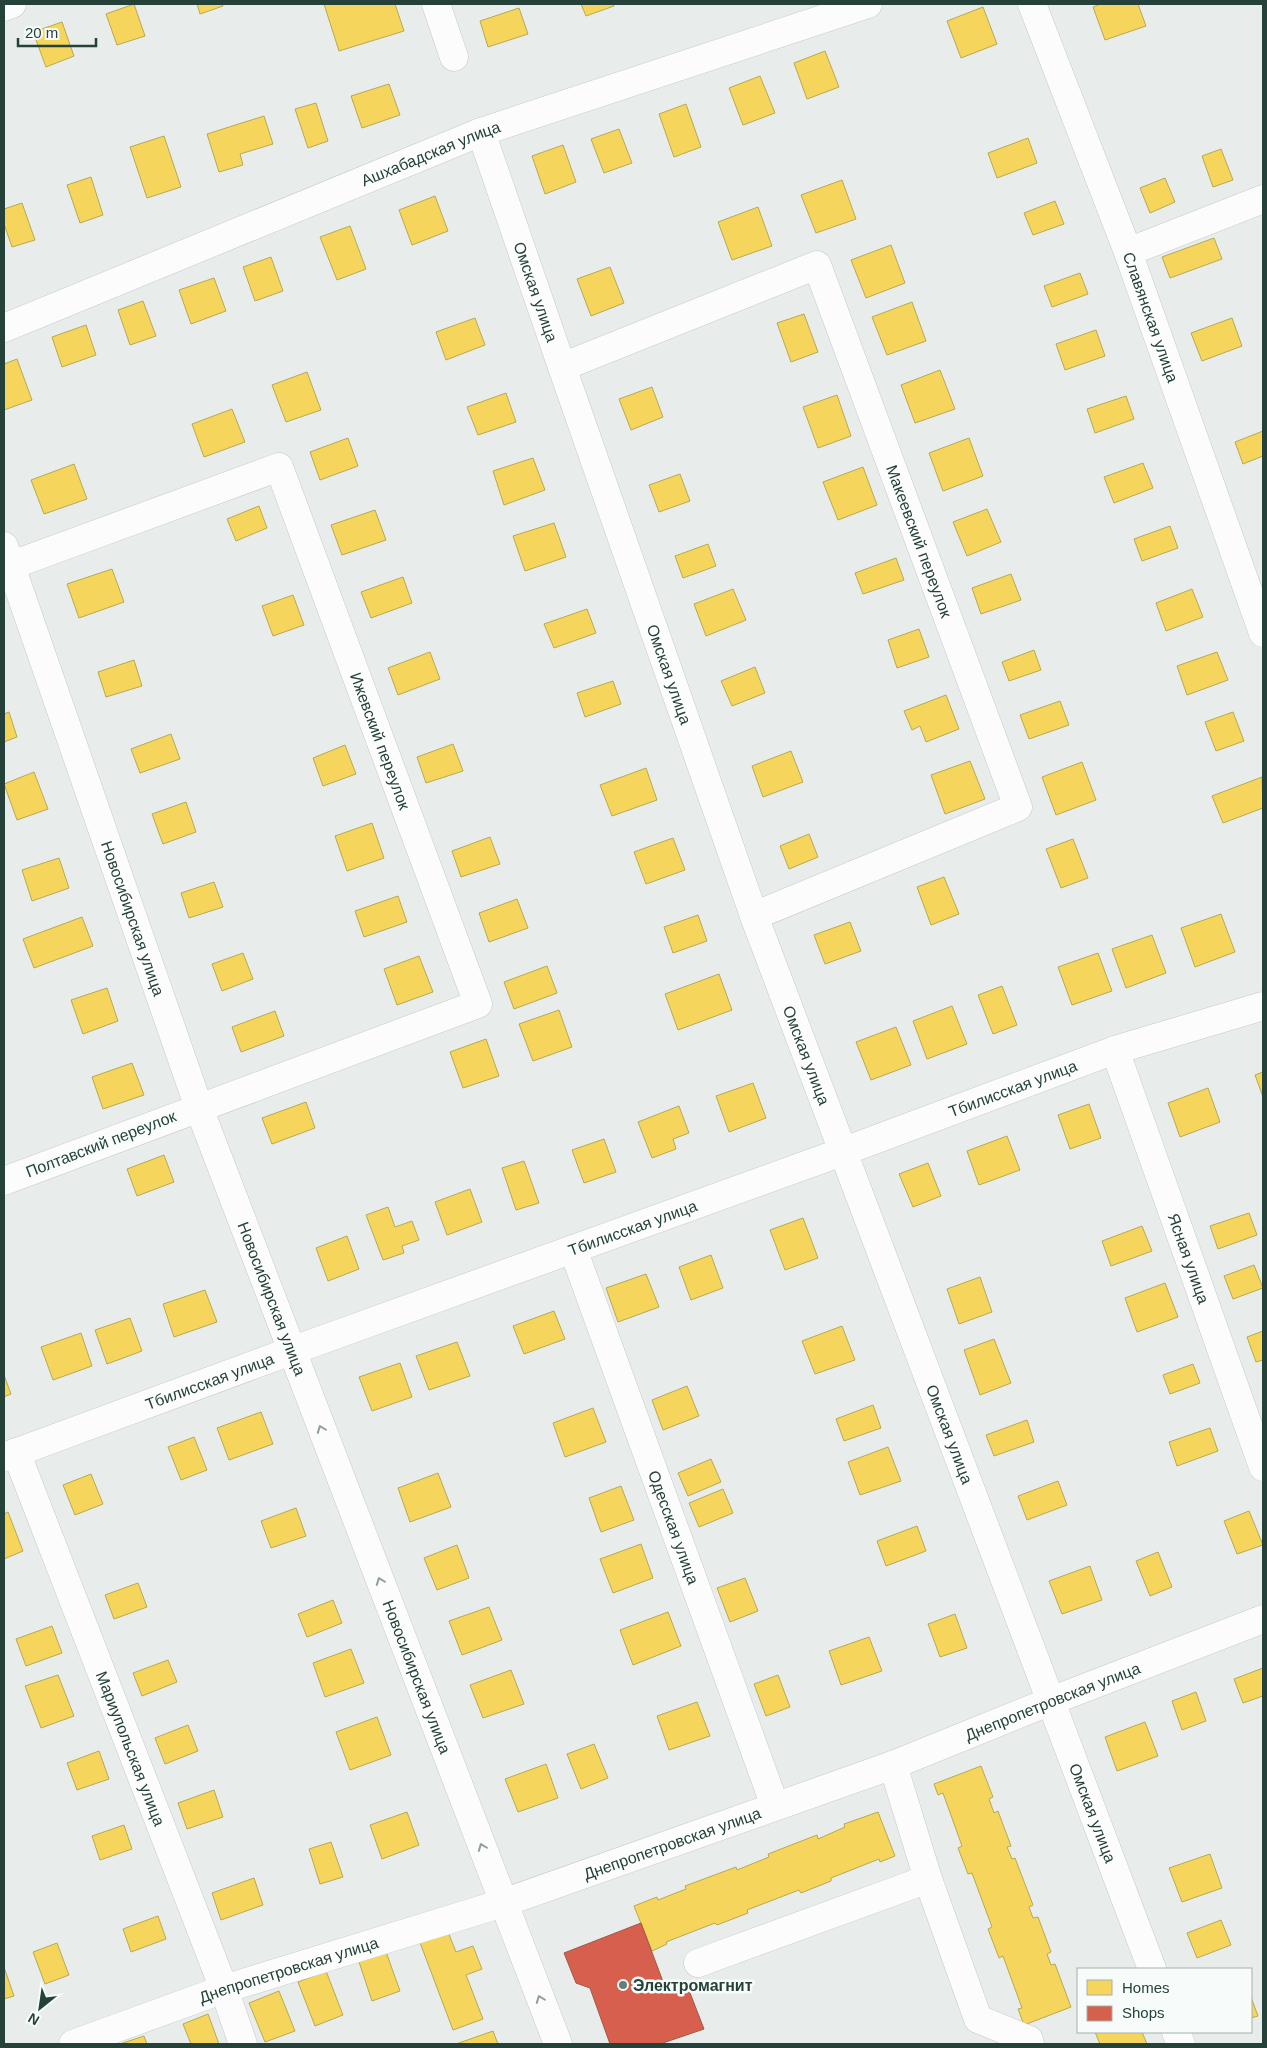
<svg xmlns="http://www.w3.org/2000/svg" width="1267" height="2048" font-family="Arial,sans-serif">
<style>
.homes{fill:#f6d55c;stroke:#b7a952}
.shops{fill:#d6604d;stroke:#a15747}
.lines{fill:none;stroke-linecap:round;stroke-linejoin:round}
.minor-casing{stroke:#c5cac8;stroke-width:29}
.minor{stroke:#fcfcfc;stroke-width:28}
.oneway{stroke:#909f9b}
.poi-dot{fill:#697e78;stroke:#f7fbf9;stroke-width:2}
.labels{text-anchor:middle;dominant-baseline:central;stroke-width:5;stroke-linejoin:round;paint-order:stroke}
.street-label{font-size:16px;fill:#24423a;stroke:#f7fbf9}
.poi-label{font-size:16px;font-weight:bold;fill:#24423a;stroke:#f7fbf9;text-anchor:start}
</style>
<rect width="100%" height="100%" fill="#e8edeb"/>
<g class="homes">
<polygon points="134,4 145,36 117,45 106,14"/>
<polygon points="197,4 222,4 223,6 200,14"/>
<polygon points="324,4 395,4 404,31 339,51"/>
<polygon points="581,4 613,4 614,6 586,16"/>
<polygon points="1101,4 1138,4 1146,26 1105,40 1093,7"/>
<polygon points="983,7 997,44 961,58 947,21"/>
<polygon points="519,8 528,34 488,47 480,21"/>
<polygon points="62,22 74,56 46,67 33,32"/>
<polygon points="825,51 839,87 807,99 794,63"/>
<polygon points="760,76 775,113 743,125 729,88"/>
<polygon points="389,84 400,115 362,128 351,96"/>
<polygon points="316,103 328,141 308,148 295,109"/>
<polygon points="686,104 701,147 674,157 659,114"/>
<polygon points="264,116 273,144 240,154 243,165 219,172 207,134"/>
<polygon points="619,129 632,163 604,173 591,139"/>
<polygon points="164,136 181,187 147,198 130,147"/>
<polygon points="1028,138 1037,163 997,178 988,153"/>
<polygon points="563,145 576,182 545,194 532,156"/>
<polygon points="1221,149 1233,180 1213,187 1202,156"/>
<polygon points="91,177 103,215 80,223 67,185"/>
<polygon points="1165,178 1175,202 1150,213 1140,188"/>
<polygon points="842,180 856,219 816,233 801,195"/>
<polygon points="435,196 448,231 412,245 399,210"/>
<polygon points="1055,201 1064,224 1033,235 1024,213"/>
<polygon points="22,203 35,240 12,247 4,224 4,209"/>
<polygon points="758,207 772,246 732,260 718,222"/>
<polygon points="350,226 366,269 337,280 320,237"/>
<polygon points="1214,238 1222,259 1170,278 1162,257"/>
<polygon points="891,245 905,283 866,298 851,260"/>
<polygon points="271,257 283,291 255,301 243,267"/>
<polygon points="610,267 624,303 591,316 577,279"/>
<polygon points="1080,273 1088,294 1052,307 1044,286"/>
<polygon points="214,278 226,311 191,324 179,290"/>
<polygon points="143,301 156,336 130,345 118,310"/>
<polygon points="912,302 926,341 887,355 872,317"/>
<polygon points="804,314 818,352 791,362 777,323"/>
<polygon points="475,318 485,345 446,360 436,332"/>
<polygon points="1232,318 1242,346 1202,361 1191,333"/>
<polygon points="86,325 96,355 62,367 52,337"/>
<polygon points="1096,330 1105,356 1065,370 1056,344"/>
<polygon points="17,359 32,400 4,410 4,364"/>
<polygon points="940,370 955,409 915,423 901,385"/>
<polygon points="307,372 321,410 286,422 272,385"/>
<polygon points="652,387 663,417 631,430 619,399"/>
<polygon points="506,393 516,422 478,435 467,407"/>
<polygon points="837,395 851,436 818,448 803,407"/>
<polygon points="1126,396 1134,419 1095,433 1087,409"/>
<polygon points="232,409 245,442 204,457 192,424"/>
<polygon points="1263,431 1263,456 1243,464 1235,442"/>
<polygon points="348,438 358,466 320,480 310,452"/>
<polygon points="969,438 983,476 943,491 929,453"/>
<polygon points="533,458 545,490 504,505 493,471"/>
<polygon points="1143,463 1153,488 1114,503 1104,477"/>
<polygon points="74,464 87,499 44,514 31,480"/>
<polygon points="863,467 877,505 838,520 823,482"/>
<polygon points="680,474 690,501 659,512 649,485"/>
<polygon points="259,506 267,528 236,541 227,519"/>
<polygon points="987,509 1001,542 967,556 953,522"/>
<polygon points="375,510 386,540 342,555 331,525"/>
<polygon points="554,523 566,557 525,571 513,536"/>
<polygon points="1170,526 1178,548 1142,561 1134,539"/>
<polygon points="708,544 716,566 683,578 675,556"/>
<polygon points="896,558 904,580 863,594 855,573"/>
<polygon points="112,569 124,602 79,618 67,584"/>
<polygon points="1011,574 1021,600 981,614 972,588"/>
<polygon points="403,577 412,603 371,618 361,592"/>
<polygon points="733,589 746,620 706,636 694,604"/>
<polygon points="1192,589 1203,617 1166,631 1156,603"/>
<polygon points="293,595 304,625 273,636 262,606"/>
<polygon points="587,609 596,633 554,648 544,624"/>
<polygon points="919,629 929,657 897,668 888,640"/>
<polygon points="1034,650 1041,670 1009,681 1002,662"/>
<polygon points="430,652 440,679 398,695 388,668"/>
<polygon points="1217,652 1228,680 1187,695 1177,666"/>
<polygon points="134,660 142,686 106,697 98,672"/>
<polygon points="755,667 765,693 732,706 721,681"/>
<polygon points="613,681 621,704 585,717 577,693"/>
<polygon points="946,695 959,729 926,742 920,726 912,730 904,711"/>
<polygon points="1060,701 1069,725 1029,739 1020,715"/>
<polygon points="9,712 17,737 4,742 4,714"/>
<polygon points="1233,712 1244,741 1216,751 1205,722"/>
<polygon points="171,734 180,759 140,773 131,749"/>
<polygon points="453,744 463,771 426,783 417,757"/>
<polygon points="345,745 356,774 323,786 313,758"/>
<polygon points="791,751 803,782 763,797 752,766"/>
<polygon points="970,761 985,799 945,814 931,775"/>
<polygon points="1082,762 1096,800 1056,815 1042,777"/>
<polygon points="646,768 657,800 612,816 600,785"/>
<polygon points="34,772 48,809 17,820 4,784"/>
<polygon points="1262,777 1263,808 1223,823 1212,796"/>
<polygon points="186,802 196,832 163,844 152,814"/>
<polygon points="372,823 384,858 347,871 335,836"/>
<polygon points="809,834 818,857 789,869 780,846"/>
<polygon points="490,837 500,864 461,877 452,851"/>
<polygon points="673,838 685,870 646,884 634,852"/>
<polygon points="1073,839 1088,878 1061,888 1046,849"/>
<polygon points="59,858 69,888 32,901 22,870"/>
<polygon points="944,877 959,914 931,925 917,887"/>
<polygon points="214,882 223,907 189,918 181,893"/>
<polygon points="398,896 407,922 364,937 355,911"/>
<polygon points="517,899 528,928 489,942 479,913"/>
<polygon points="1221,914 1235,952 1195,967 1181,928"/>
<polygon points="698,915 707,941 673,953 664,927"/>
<polygon points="82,917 93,946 34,968 23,939"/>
<polygon points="850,922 861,951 825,964 814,935"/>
<polygon points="1152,935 1166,973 1126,988 1112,949"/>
<polygon points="243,953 253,979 222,991 212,964"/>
<polygon points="1098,953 1112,991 1072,1005 1058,967"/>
<polygon points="419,956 433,992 397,1005 384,969"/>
<polygon points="547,966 557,993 514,1009 504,982"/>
<polygon points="719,974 732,1010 678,1030 665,994"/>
<polygon points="1002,986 1017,1025 993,1034 978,995"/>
<polygon points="107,988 118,1021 83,1034 71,1000"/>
<polygon points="952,1006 967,1044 927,1059 913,1021"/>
<polygon points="559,1010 572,1047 533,1061 519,1024"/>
<polygon points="275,1011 284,1036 241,1052 232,1027"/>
<polygon points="896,1027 911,1065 871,1080 856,1042"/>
<polygon points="486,1039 499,1076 463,1088 450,1052"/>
<polygon points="132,1063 144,1095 103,1109 92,1077"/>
<polygon points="1263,1072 1263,1097 1255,1075"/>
<polygon points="753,1083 766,1118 729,1132 716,1096"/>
<polygon points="1208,1088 1220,1122 1180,1137 1168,1103"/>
<polygon points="306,1102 315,1128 272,1144 262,1118"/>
<polygon points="1089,1104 1101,1138 1070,1149 1058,1115"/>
<polygon points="679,1106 689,1133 673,1139 676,1149 652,1158 638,1122"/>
<polygon points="1007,1136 1020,1170 979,1185 967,1151"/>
<polygon points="604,1139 616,1172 584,1183 572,1150"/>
<polygon points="164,1155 174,1182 137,1196 127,1169"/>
<polygon points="524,1161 539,1203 516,1210 502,1168"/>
<polygon points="928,1163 941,1196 913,1207 899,1174"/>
<polygon points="470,1189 482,1222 447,1235 435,1202"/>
<polygon points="388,1207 395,1227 412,1221 419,1240 402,1246 404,1253 383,1260 366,1215"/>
<polygon points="1249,1213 1257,1235 1218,1249 1210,1226"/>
<polygon points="803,1218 818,1258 785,1270 770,1230"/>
<polygon points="1142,1226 1152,1251 1111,1266 1102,1241"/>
<polygon points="347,1236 359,1269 328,1281 316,1248"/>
<polygon points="711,1255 723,1288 691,1300 679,1267"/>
<polygon points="1254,1265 1263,1288 1233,1299 1224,1276"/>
<polygon points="646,1274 659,1307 618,1322 606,1288"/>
<polygon points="980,1277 992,1312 959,1324 947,1289"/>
<polygon points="1165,1283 1178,1317 1137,1332 1125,1298"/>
<polygon points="205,1290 217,1322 174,1337 163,1304"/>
<polygon points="554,1311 565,1339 524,1354 513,1326"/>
<polygon points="130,1318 142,1351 107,1364 95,1330"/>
<polygon points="842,1326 855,1360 815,1374 802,1341"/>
<polygon points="1263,1331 1263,1360 1256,1362 1247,1337"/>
<polygon points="81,1333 92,1366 53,1380 41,1347"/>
<polygon points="994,1339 1011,1383 980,1395 964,1350"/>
<polygon points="457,1342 470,1376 429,1390 416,1356"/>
<polygon points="400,1363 412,1397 372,1411 359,1377"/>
<polygon points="1193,1364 1200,1383 1170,1394 1163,1375"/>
<polygon points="4,1375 11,1394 4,1397"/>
<polygon points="687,1386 699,1416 663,1430 652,1400"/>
<polygon points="873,1405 881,1428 844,1441 836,1419"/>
<polygon points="593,1408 606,1442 565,1457 553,1423"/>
<polygon points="261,1412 273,1444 229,1460 217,1428"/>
<polygon points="1027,1420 1034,1442 994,1456 986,1435"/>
<polygon points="1210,1428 1218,1451 1177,1466 1169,1442"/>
<polygon points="194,1437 207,1470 181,1480 168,1447"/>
<polygon points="888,1447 901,1481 860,1495 848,1462"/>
<polygon points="711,1459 721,1482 688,1496 678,1473"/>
<polygon points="438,1473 451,1507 410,1522 398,1488"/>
<polygon points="91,1474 103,1504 75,1515 63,1485"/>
<polygon points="1058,1481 1067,1505 1027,1520 1018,1496"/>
<polygon points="621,1486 634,1520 601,1532 589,1498"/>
<polygon points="723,1489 733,1513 699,1527 689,1503"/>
<polygon points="296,1508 306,1536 271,1548 261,1521"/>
<polygon points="1249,1511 1263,1545 1237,1554 1224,1521"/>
<polygon points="8,1512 23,1551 4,1559 4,1514"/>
<polygon points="917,1526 926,1551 886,1566 877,1541"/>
<polygon points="641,1544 653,1578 613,1593 600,1559"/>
<polygon points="457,1545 469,1578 437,1590 424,1558"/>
<polygon points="1158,1552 1172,1587 1150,1596 1136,1561"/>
<polygon points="1090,1566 1102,1600 1062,1614 1049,1581"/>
<polygon points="745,1578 758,1611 730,1622 717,1588"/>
<polygon points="138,1583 147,1607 114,1619 105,1595"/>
<polygon points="333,1600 342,1623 307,1637 298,1614"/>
<polygon points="489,1607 502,1640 462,1655 449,1621"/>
<polygon points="668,1612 681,1646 633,1665 620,1630"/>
<polygon points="955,1614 967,1648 940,1657 928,1624"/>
<polygon points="52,1626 62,1653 26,1666 16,1639"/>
<polygon points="869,1637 882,1671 841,1685 829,1651"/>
<polygon points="351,1649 364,1683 325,1697 313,1663"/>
<polygon points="168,1660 177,1682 142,1696 133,1673"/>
<polygon points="1263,1668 1263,1696 1243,1703 1234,1679"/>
<polygon points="511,1670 524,1704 483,1718 470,1685"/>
<polygon points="58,1675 74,1716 41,1728 25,1686"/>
<polygon points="778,1675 790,1707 766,1716 754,1684"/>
<polygon points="1196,1692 1206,1721 1182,1730 1172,1701"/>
<polygon points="697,1702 710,1736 669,1750 657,1716"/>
<polygon points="377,1717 391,1755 350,1770 336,1732"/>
<polygon points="1145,1722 1158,1756 1117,1771 1105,1737"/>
<polygon points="188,1725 198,1751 165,1764 155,1738"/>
<polygon points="594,1744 608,1778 581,1789 567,1754"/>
<polygon points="99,1751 109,1779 77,1790 67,1763"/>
<polygon points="546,1764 558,1798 518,1812 505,1779"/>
<polygon points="981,1766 993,1797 989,1799 994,1813 998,1811 1011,1846 1007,1847 1012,1859 1015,1858 1033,1905 1029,1907 1033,1918 1038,1917 1051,1952 1047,1954 1051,1965 1055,1964 1071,2007 1024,2025 1018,2009 1022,2008 1003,1956 999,1958 988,1929 992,1927 972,1873 968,1874 958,1848 962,1846 943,1793 938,1795 934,1784"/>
<polygon points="214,1790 223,1817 187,1829 178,1803"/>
<polygon points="407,1812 419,1845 382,1859 370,1825"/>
<polygon points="878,1812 895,1856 880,1862 879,1859 831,1878 831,1881 801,1893 799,1890 747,1910 748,1913 717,1925 715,1923 666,1942 667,1944 652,1951 634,1906 657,1897 658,1900 686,1889 685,1886 736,1867 737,1870 769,1857 768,1854 817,1835 818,1839 845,1827 844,1824"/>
<polygon points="124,1825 132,1849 100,1860 92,1836"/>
<polygon points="331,1842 343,1877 320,1884 309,1849"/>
<polygon points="1210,1854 1222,1888 1182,1902 1169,1868"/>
<polygon points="254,1878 263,1905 221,1920 212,1893"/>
<polygon points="158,1916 166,1939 131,1952 123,1929"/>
<polygon points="1221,1920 1231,1945 1197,1958 1187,1933"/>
<polygon points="444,1922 456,1952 473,1946 482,1969 466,1975 483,2019 453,2030 416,1932"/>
<polygon points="57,1943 69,1975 45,1984 33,1952"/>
<polygon points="385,1949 400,1991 372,2001 358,1959"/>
<polygon points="4,1967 14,1996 4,1999"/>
<polygon points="326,1971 343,2015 315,2026 298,1982"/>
<polygon points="279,1991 295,2031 265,2042 249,2003"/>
<polygon points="1251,1997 1258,2016 1251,2018"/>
<polygon points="208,2014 219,2044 191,2044 183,2024"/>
<polygon points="493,2031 498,2044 456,2044"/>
<polygon points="1095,2032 1142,2032 1147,2044 1100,2044"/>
<polygon points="144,2036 147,2044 120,2044"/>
</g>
<polygon class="shops" points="641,1923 665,1987 685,1980 704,2029 660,2044 610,2044 590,1988 576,1983 564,1953"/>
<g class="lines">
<defs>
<g id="minor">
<polyline points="436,4 454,57"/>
<path id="s1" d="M1032,4L1128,252L1263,633"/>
<polyline points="4,7 12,4"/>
<path id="s2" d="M481,132L562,367L754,916L1152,1969"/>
<polyline points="1128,252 1263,199"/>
<path id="s3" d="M4,328L481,132L868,4"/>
<path id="s4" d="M562,367L817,265L1018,807L754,916"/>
<path id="s5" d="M4,546L199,1108L558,2044"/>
<path id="s6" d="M4,568L279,467L478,1004L4,1181"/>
<path id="s7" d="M1115,1050L1263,1467"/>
<path id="s8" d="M573,1249L775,1806"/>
<path id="s9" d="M16,1452L224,1989L243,2044"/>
<path id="s10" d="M4,1457L291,1351L842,1152L1115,1050L1263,1006"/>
<polyline points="893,1765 928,1879 978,2019 1029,2040 1030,2044"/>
<polyline points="698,1963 928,1879"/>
<polyline points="1176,2032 1181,2044"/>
<path id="s11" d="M73,2044L224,1989L503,1903L893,1765L1051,1701L1263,1619"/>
</g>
</defs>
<use href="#minor" class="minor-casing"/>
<use href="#minor" class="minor"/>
</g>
<defs><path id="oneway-chevron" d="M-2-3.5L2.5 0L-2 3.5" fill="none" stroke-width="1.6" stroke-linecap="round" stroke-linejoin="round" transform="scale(1.25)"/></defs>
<g class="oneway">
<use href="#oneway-chevron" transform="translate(321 1429) rotate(-111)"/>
<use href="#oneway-chevron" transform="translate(380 1581) rotate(-111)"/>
<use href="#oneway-chevron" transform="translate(482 1847) rotate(-111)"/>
<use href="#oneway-chevron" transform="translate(540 1999) rotate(-111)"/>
</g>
<circle class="poi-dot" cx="623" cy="1985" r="5"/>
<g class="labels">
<g class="street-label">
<text stroke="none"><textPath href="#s3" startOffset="461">Ашхабадская улица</textPath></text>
<text stroke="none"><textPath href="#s2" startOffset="169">Омская улица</textPath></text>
<text stroke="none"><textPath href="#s1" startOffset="335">Славянская улица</textPath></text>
<text stroke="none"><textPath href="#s4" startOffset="569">Макеевский переулок</textPath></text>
<text stroke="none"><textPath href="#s2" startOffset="574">Омская улица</textPath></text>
<text stroke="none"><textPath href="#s6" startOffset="585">Ижевский переулок</textPath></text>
<text stroke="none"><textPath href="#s5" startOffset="394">Новосибирская улица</textPath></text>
<text stroke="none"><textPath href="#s2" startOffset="979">Омская улица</textPath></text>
<text stroke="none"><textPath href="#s10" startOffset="1074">Тбилисская улица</textPath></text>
<text transform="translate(101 1144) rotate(-21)">Полтавский переулок</text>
<text stroke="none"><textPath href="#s10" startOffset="669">Тбилисская улица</textPath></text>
<text stroke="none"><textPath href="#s7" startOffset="221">Ясная улица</textPath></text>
<text stroke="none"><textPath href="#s5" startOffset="799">Новосибирская улица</textPath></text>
<text stroke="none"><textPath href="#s10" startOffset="219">Тбилисская улица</textPath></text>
<text stroke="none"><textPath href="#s2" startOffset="1384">Омская улица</textPath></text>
<text stroke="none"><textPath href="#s8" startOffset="296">Одесская улица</textPath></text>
<text stroke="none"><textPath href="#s5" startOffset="1204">Новосибирская улица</textPath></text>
<text stroke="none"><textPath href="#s11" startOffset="1038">Днепропетровская улица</textPath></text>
<text stroke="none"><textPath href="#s9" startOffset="318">Мариупольская улица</textPath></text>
<text stroke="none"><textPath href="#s2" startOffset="1789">Омская улица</textPath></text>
<text stroke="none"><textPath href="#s11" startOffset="632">Днепропетровская улица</textPath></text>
<text stroke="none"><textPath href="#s11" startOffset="228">Днепропетровская улица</textPath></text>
</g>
<g class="poi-label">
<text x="633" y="1985">Электромагнит</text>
</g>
</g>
<rect width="1267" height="2048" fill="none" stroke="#24423a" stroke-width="10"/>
<rect x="1077" y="1968" width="175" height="65" fill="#f7fbf9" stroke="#a3b1ad"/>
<rect x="1087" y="1980" width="25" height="15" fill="#f6d55c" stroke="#a3b1ad"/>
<text x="1122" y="1993" font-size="15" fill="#24423a">Homes</text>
<rect x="1087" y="2006" width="25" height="15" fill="#d6604d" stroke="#a3b1ad"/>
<text x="1122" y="2018" font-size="15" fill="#24423a">Shops</text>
<g transform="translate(40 2008) rotate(210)" stroke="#f7fbf9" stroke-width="4" paint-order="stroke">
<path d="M0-4L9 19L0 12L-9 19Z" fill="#24423a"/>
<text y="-8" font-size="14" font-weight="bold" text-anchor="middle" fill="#24423a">N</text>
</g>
<path d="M18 38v8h78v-8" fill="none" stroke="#24423a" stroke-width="2.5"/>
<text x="25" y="38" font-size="15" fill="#24423a" stroke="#f7fbf9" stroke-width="4" paint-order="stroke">20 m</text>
</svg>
